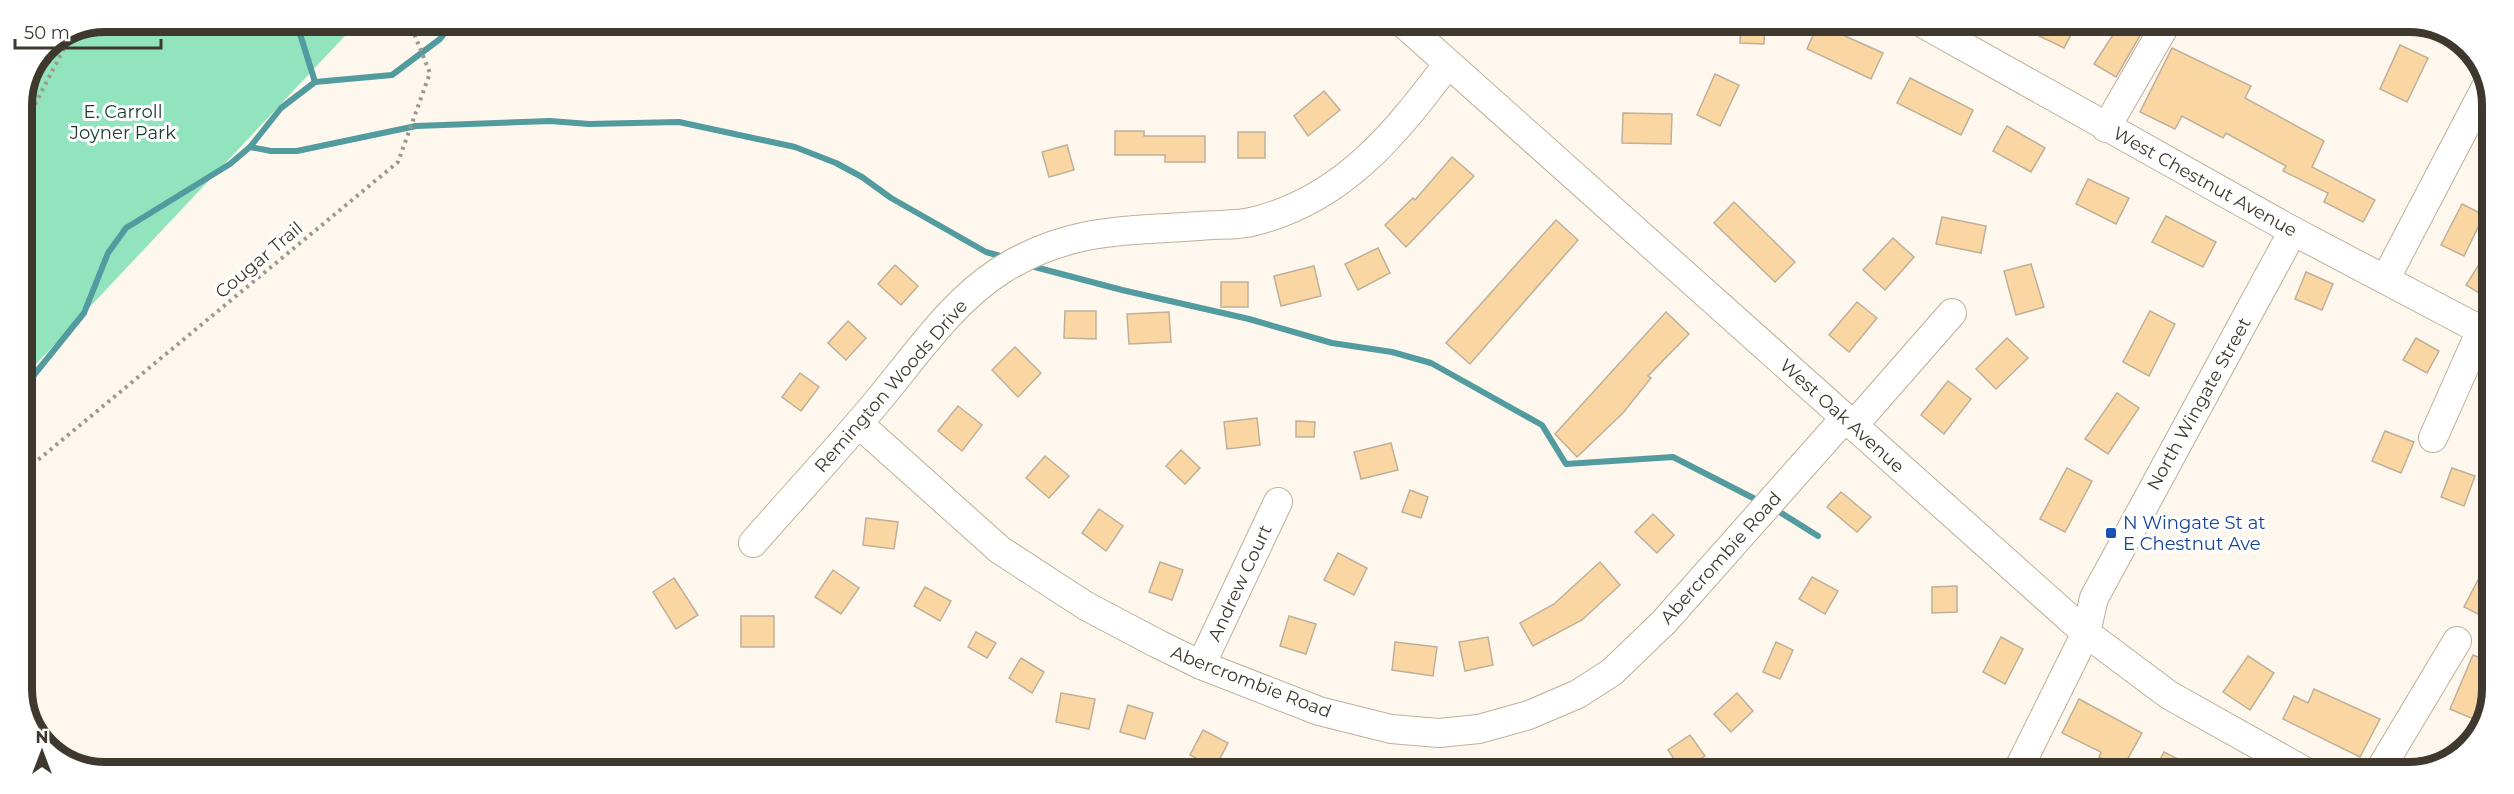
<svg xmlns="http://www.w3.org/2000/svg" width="2514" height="794" font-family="Montserrat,sans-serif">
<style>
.green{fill:#92e4bf}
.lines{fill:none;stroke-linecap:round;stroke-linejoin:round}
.stream{stroke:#529b9e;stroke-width:6}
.building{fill:#fad7a2;stroke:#bfb09a;stroke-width:1.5}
.minor-casing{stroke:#bfaf99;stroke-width:30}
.path{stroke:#9e988f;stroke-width:4;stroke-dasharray:3 4.5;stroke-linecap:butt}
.minor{stroke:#fff;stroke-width:28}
.transit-dot{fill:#1a4fb4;stroke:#fff;stroke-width:2}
.labels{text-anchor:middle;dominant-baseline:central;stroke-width:6;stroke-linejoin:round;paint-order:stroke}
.park-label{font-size:18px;fill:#1b4031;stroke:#fff}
.street-label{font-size:18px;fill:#3e382f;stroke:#fff}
.transit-label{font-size:18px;fill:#164399;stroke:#fff;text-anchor:start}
.rim{fill:none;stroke:#3e382f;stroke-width:8}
</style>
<rect width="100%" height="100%" fill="#fef7ee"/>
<polygon class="green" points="105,21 359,21 21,380 21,104 46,45"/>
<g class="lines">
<g class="stream">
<polyline points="296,21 315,82"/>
<polyline points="250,147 271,151 297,151 416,126 550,121 589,124 679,122 795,147 836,163 862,177 891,198 986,252 1004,257"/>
<polyline points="1031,266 1122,290 1249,319 1332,343 1392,352 1431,363 1542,425 1566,464 1673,457 1761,502"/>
<polyline points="21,391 84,313 108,253 126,228 230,164 250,147 281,108 315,82 392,75 440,39 454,21"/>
<polyline points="1775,509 1818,536"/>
</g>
</g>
<g class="building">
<polygon points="1741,23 1765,23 1764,44 1740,43"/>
<polygon points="2043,23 2077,23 2064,48 2037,35"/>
<polygon points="1818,24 1883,53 1871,79 1807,49"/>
<polygon points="2120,24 2141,34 2116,77 2094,64"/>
<polygon points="2400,45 2428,58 2407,102 2380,89"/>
<polygon points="2172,48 2251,86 2245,98 2324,141 2312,167 2375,200 2363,222 2324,202 2328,193 2283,171 2286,166 2226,133 2223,138 2182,116 2175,129 2140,112"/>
<polygon points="1715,74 1739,85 1720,126 1697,115"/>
<polygon points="1910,78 1973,110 1961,135 1897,103"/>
<polygon points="1324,91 1340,110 1308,136 1294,116"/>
<polygon points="1623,113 1672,114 1671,144 1622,143"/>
<polygon points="2007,126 2045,148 2031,172 1993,151"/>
<polygon points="1115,131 1144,131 1144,136 1205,136 1205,162 1165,162 1165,155 1115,155"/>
<rect x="1238" y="132" width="27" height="26"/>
<polygon points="1067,145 1074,170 1049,177 1042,152"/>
<polygon points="1452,157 1474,176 1406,247 1385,225 1413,198 1415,200"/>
<polygon points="2088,179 2129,198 2116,224 2076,204"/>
<polygon points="1734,202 1795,262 1775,282 1714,223"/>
<polygon points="2462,204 2484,215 2464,256 2441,245"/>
<polygon points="2166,216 2216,242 2203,267 2152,242"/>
<polygon points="1942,217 1986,226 1981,253 1936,244"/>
<polygon points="1556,220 1578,240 1470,364 1446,343"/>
<polygon points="1893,238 1914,257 1885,290 1863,270"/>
<polygon points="2492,244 2492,301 2466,285"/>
<polygon points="1378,248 1390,273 1358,290 1345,264"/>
<polygon points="2031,264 2044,307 2016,315 2004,271"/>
<polygon points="895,265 918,286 901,305 878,284"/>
<polygon points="1314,266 1321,296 1281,306 1274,276"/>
<polygon points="2306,272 2333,284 2322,310 2295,299"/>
<rect x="1221" y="282" width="27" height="25"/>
<polygon points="1857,302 1877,318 1849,352 1829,335"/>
<polygon points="1065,311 1096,311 1096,339 1064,338"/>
<polygon points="2150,311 2175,324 2149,376 2123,362"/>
<polygon points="1169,312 1171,342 1129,344 1127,314"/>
<polygon points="1666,312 1689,334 1648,376 1651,378 1623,413 1577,457 1555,434"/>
<polygon points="848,321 866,338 846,360 828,343"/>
<polygon points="2007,338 2028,358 1996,389 1976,369"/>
<polygon points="2416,338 2439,351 2427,373 2403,360"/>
<polygon points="1015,347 1041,373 1018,397 992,370"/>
<polygon points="800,373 819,387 801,411 782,397"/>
<polygon points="1948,381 1971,399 1944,434 1921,415"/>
<polygon points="2117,393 2139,408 2108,454 2085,439"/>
<polygon points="958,406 982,425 962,451 938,431"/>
<polygon points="1257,418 1260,445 1227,449 1224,422"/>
<polygon points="1296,421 1315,422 1314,437 1296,437"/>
<polygon points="2385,431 2414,442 2401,473 2372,461"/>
<polygon points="1391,443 1398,470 1361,479 1354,452"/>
<polygon points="1181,450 1200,468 1185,484 1166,466"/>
<polygon points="1045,456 1069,476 1049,498 1026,478"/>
<polygon points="2067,468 2092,481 2065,532 2040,519"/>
<polygon points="2452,468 2475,476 2464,506 2441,497"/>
<polygon points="1410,490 1428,497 1421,518 1402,512"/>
<polygon points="1841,492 1871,517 1857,532 1827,507"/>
<polygon points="1099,509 1123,526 1106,551 1082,533"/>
<polygon points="1653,514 1674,535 1657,553 1635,532"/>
<polygon points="866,518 898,522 894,549 863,545"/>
<polygon points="1338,553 1367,568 1354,595 1324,580"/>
<polygon points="1160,562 1183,570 1172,600 1149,592"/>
<polygon points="1600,562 1620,585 1582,620 1533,646 1520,623 1554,604"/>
<polygon points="833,570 859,588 841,614 815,597"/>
<polygon points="1812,577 1838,591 1825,614 1799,599"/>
<polygon points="674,578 698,615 676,629 653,592"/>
<polygon points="2478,580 2491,586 2490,620 2464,607"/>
<polygon points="1957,586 1957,612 1932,613 1932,587"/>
<polygon points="925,587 951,601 940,621 914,606"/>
<rect x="741" y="616" width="33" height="31"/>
<polygon points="1289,616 1316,624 1306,654 1280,646"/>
<polygon points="976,632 996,643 987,658 968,647"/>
<polygon points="1488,637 1493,665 1465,671 1459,642"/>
<polygon points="2001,637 2023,649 2005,684 1983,672"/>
<polygon points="1395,642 1437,647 1433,676 1392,670"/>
<polygon points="1776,642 1793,650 1780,679 1763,672"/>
<polygon points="2473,655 2490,662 2490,707 2483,723 2450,709"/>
<polygon points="2248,656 2274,673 2250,710 2223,692"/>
<polygon points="1021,658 1044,672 1032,693 1009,678"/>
<polygon points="2314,689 2380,719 2360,757 2283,719 2294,696 2308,703"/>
<polygon points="1061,693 1095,699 1089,729 1056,722"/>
<polygon points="1737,693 1753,711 1731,732 1714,714"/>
<polygon points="2079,699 2142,733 2122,769 2099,757 2101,752 2062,733"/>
<polygon points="1128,705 1153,713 1145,739 1120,732"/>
<polygon points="1203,730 1228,743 1215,768 1190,755"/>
<polygon points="1690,735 1705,756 1682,771 1668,750"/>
<polygon points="2164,752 2205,773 2153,773"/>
</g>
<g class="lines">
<defs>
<g id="minor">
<polyline points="1403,23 2086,633 2169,695 2308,773"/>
<polyline points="1922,23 2293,231 2492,336"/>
<polyline points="2106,128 2166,24"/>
<polyline points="2386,278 2487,85"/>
<polyline points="859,424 1000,550 1086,606 1158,644 1201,665 1319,711 1391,729 1439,733 1479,729 1529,715 1578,694 1612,672 1664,622 1844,419"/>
<polyline points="1853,426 1952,313"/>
<polyline points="2433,438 2481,330"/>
<path d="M753,543C794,496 836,451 876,403C914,358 950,303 1000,271C1067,228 1125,231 1200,226C1218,224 1238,226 1255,221C1343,199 1395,134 1447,65"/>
<polyline points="1201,665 1278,502"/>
<polyline points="2017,772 2086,633 2094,598 2293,231"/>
<polyline points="2378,773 2457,641"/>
</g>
</defs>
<use href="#minor" class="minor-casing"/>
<g class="path">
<polyline points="21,131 71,35"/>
<polyline points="21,474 398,162 430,73 409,21"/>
</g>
<use href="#minor" class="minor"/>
</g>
<rect class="transit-dot" x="2105" y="527" width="12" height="12" rx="3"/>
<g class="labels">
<g class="park-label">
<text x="123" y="112">E. Carroll<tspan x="123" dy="21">Joyner Park</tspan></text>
</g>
<g class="street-label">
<text transform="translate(2205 182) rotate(29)">West Chestnut Avenue</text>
<text transform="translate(259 260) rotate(-40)">Cougar Trail</text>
<text transform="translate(891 386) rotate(-49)">Remington Woods Drive</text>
<text transform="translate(2199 404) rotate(-61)">North Wingate Street</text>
<text transform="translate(1842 416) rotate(42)">West Oak Avenue</text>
<text transform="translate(1721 558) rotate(-48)">Abercrombie Road</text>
<text transform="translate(1240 583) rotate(-65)">Andrew Court</text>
<text transform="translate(1251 682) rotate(21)">Abercrombie Road</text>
</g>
<g class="transit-label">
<text x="2123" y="523">N Wingate St at<tspan x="2123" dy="21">E Chestnut Ave</tspan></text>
</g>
</g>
<path d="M0 0H2514V794H0ZM105 32H2409A73 73 0 0 1 2482 105V689A73 73 0 0 1 2409 762H105A73 73 0 0 1 32 689V105A73 73 0 0 1 105 32Z" fill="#fff" fill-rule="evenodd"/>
<path class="rim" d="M105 32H2409A73 73 0 0 1 2482 105V689A73 73 0 0 1 2409 762H105A73 73 0 0 1 32 689V105A73 73 0 0 1 105 32Z"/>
<g transform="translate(42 752)" stroke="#ffffff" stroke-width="4.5" paint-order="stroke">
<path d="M0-4.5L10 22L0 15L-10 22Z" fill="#3e382f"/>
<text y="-9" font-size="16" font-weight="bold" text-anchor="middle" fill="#3e382f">N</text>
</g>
<path d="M15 39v9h146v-9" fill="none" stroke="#3e382f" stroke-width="3"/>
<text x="24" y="39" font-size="18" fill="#3e382f" stroke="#ffffff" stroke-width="4.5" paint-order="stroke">50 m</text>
</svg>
